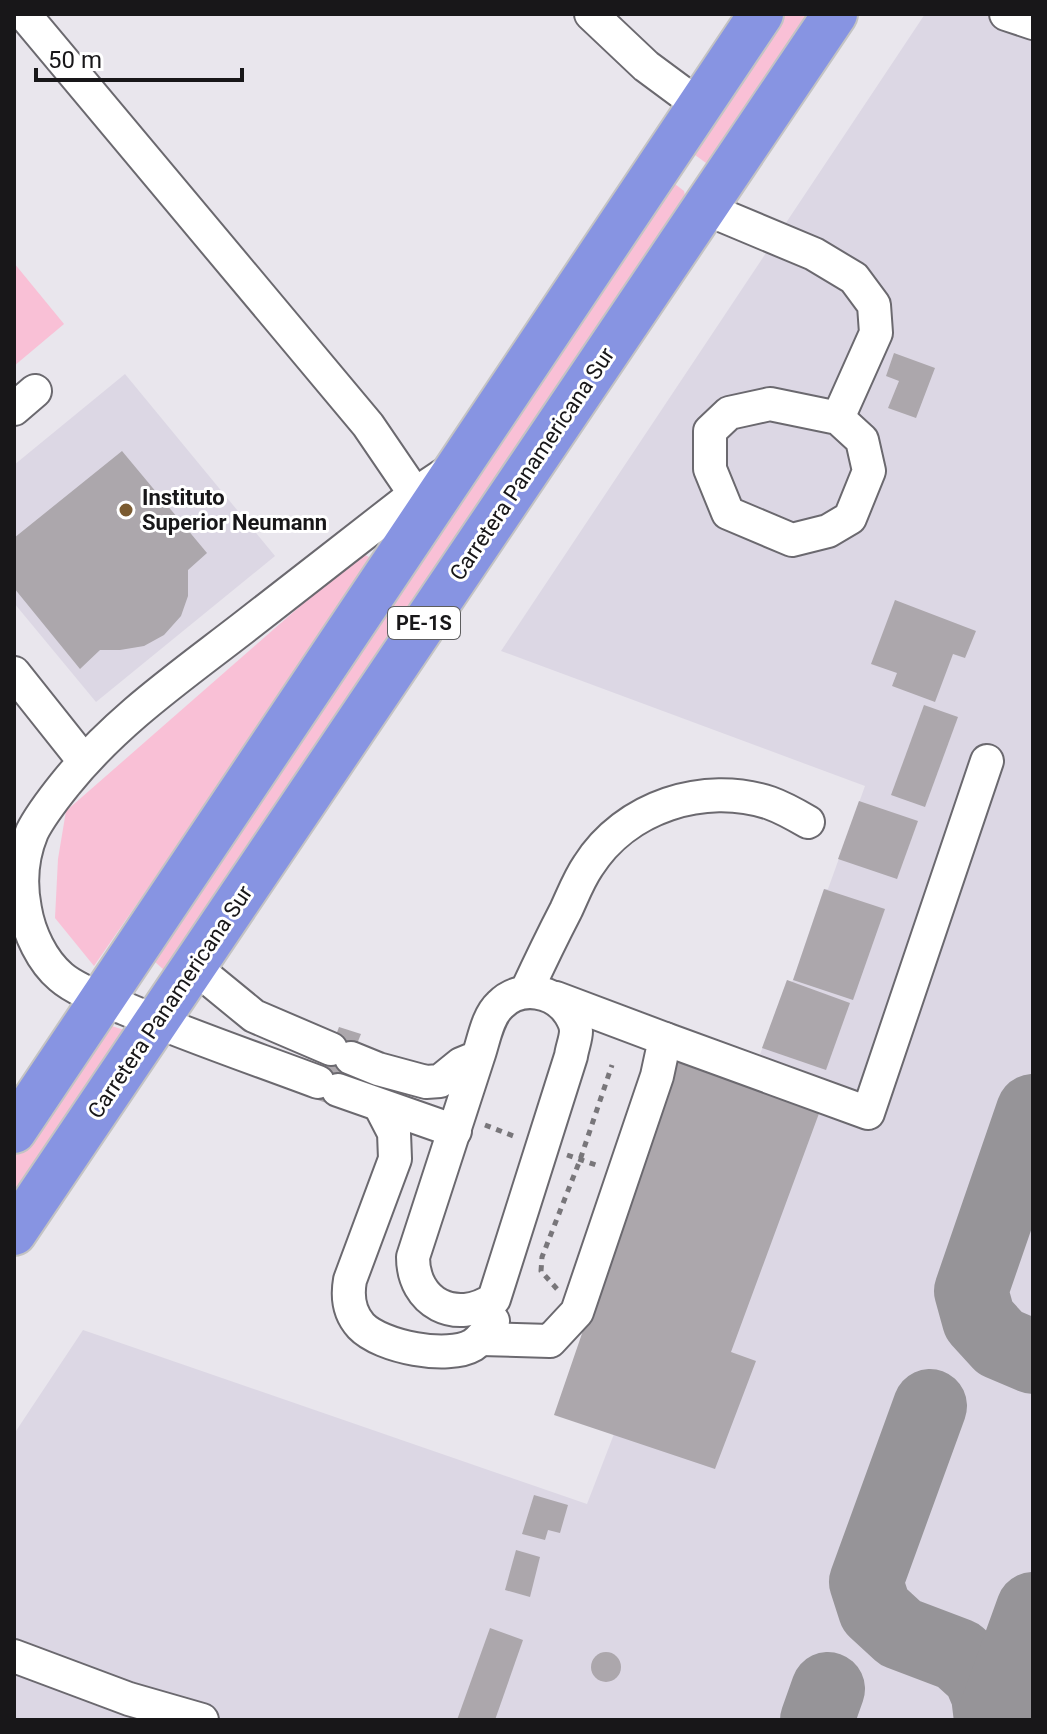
<svg xmlns="http://www.w3.org/2000/svg" width="1047" height="1734" font-family="Roboto,sans-serif">
<style>
.built{fill:#dcd7e4}
.green{fill:#f9c0d6}
.lines{fill:none;stroke-linecap:round;stroke-linejoin:round}
.taxiway{stroke:#969498;stroke-width:74}
.building{fill:#aca7ac}
.minor-casing{stroke:#6b696f;stroke-width:36}
.highway-casing{stroke:#c3c3c3;stroke-width:48}
.path{stroke:#78767a;stroke-width:5;stroke-dasharray:6 6;stroke-linecap:butt}
.minor{stroke:#fff;stroke-width:32}
.highway{stroke:#8794e2;stroke-width:44}
.poi-dot{fill:#7b5b31;stroke:#fff;stroke-width:3}
.labels{text-anchor:middle;dominant-baseline:central;stroke-width:6;stroke-linejoin:round;paint-order:stroke}
.shield{fill:#fff;stroke:#5d5d5e;stroke-width:2}
.shield-label{font-size:20px;font-weight:bold;fill:#181719}
.street-label{font-size:22px;fill:#181719;stroke:#fff}
.poi-label{font-size:22px;font-weight:bold;fill:#181719;stroke:#fff;text-anchor:start}
</style>
<rect width="100%" height="100%" fill="#e9e6ed"/>
<g class="built">
<polygon points="925,14 1033,14 1033,1720 14,1720 14,1434 83,1330 587,1504 754,1071 787,980 791,982 793,980 824,889 828,889 865,786 501,651"/>
<polygon points="125,374 275,556 96,702 14,603 14,465"/>
</g>
<g class="green">
<polygon points="780,14 814,14 715,163 706,163 691,152"/>
<polygon points="675,184 684,191 686,200 165,971 154,961 152,953 663,187"/>
<polygon points="14,263 64,324 14,366"/>
<polygon points="361,553 375,560 94,966 55,918 58,859 66,811"/>
<polygon points="106,1024 124,1030 128,1035 14,1206 14,1155 98,1029"/>
</g>
<g class="lines">
<g class="taxiway">
<polyline points="1033,1111 971,1291 979,1320 1000,1343 1033,1357"/>
<polyline points="930,1406 866,1582 875,1610 900,1633 958,1655 979,1674 988,1695 991,1720"/>
<polyline points="817,1720 828,1689"/>
<polyline points="993,1720 1033,1609"/>
</g>
</g>
<g class="building">
<polygon points="894,353 935,368 916,418 888,408 899,381 886,376"/>
<polygon points="122,451 207,553 188,570 188,596 181,616 164,635 144,646 120,650 100,650 80,669 14,588 14,538"/>
<polygon points="895,600 976,631 965,658 953,654 935,702 892,686 897,673 871,664"/>
<polygon points="924,705 958,717 925,807 891,795"/>
<polygon points="859,801 918,821 897,879 838,859"/>
<polygon points="824,889 885,909 853,1000 793,980"/>
<polygon points="787,980 850,1003 826,1070 762,1048"/>
<polygon points="339,1027 361,1034 332,1105 312,1098"/>
<polygon points="677,1057 821,1108 731,1352 756,1361 715,1469 554,1415"/>
<polygon points="534,1495 568,1505 560,1533 548,1530 545,1540 522,1534"/>
<polygon points="516,1550 540,1557 530,1597 505,1590"/>
<polygon points="490,1628 523,1640 495,1720 457,1720"/>
<circle cx="606" cy="1667" r="15"/>
</g>
<g class="lines">
<defs>
<g id="minor">
<polyline points="24,14 368,425 415,494"/>
<polyline points="591,14 646,66 700,106"/>
<polyline points="1006,14 1033,23"/>
<polyline points="704,208 814,254 854,278 874,305 876,333 838,418"/>
<polygon points="770,404 838,418 862,440 869,471 850,518 828,531 792,540 728,513 710,469 710,431 729,413"/>
<polyline points="14,409 35,391"/>
<polyline points="14,673 84,761"/>
<polyline points="193,966 254,1016 331,1049"/>
<path d="M526,992C539,964 552,937 566,910C573,895 579,879 588,866C625,807 704,781 770,803C784,808 796,815 808,822"/>
<polyline points="665,1039 868,1113 987,761"/>
<path d="M351,1058L378,1069L426,1082L440,1081L461,1064L478,1057C484,1040 487,1017 500,1005C520,984 555,990 570,1014C573,1019 576,1025 576,1031C576,1039 572,1048 571,1056L494,1299C456,1325 413,1303 413,1257L478,1057"/>
<path d="M318,1082C254,1058 189,1036 126,1009C107,1001 77,991 61,977C42,961 29,933 25,909C20,884 22,856 32,832C41,814 54,798 66,783C116,721 181,676 243,628C300,583 358,539 415,494L448,472"/>
<polyline points="338,1090 455,1131"/>
<path d="M380,1106L394,1133L395,1159L350,1280C347,1297 349,1313 361,1326C381,1347 448,1360 473,1345C482,1339 488,1330 493,1321"/>
<polyline points="481,1339 550,1341 577,1312 657,1076 665,1039 556,998"/>
<polyline points="14,1656 129,1699 202,1720"/>
</g>
<g id="highway">
<polyline points="14,1131 761,14"/>
<polyline points="14,1233 835,14"/>
</g>
</defs>
<use href="#minor" class="minor-casing"/>
<use href="#highway" class="highway-casing"/>
<g class="path">
<polyline points="485,1125 516,1137"/>
<polyline points="567,1155 599,1166"/>
<polyline points="557,1289 541,1271 542,1257 580,1160 612,1065"/>
</g>
<use href="#minor" class="minor"/>
<use href="#highway" class="highway"/>
</g>
<circle class="poi-dot" cx="126" cy="510" r="8"/>
<g class="labels">
<rect class="shield" x="388" y="607" width="72" height="32" rx="6"/>
<g class="shield-label">
<text x="424" y="623">PE-1S</text>
</g>
<g class="street-label">
<text transform="translate(532 464) rotate(-56)">Carretera Panamericana Sur</text>
<text transform="translate(170 1002) rotate(-56)">Carretera Panamericana Sur</text>
</g>
<g class="poi-label">
<text x="142" y="497">Instituto<tspan x="142" dy="25">Superior Neumann</tspan></text>
</g>
</g>
<rect width="1047" height="1734" fill="none" stroke="#181719" stroke-width="32"/>
<path d="M36 68v12h206v-12" fill="none" stroke="#181719" stroke-width="4"/>
<text x="48" y="68" font-size="24" fill="#181719" stroke="#ffffff" stroke-width="6" paint-order="stroke">50 m</text>
</svg>
